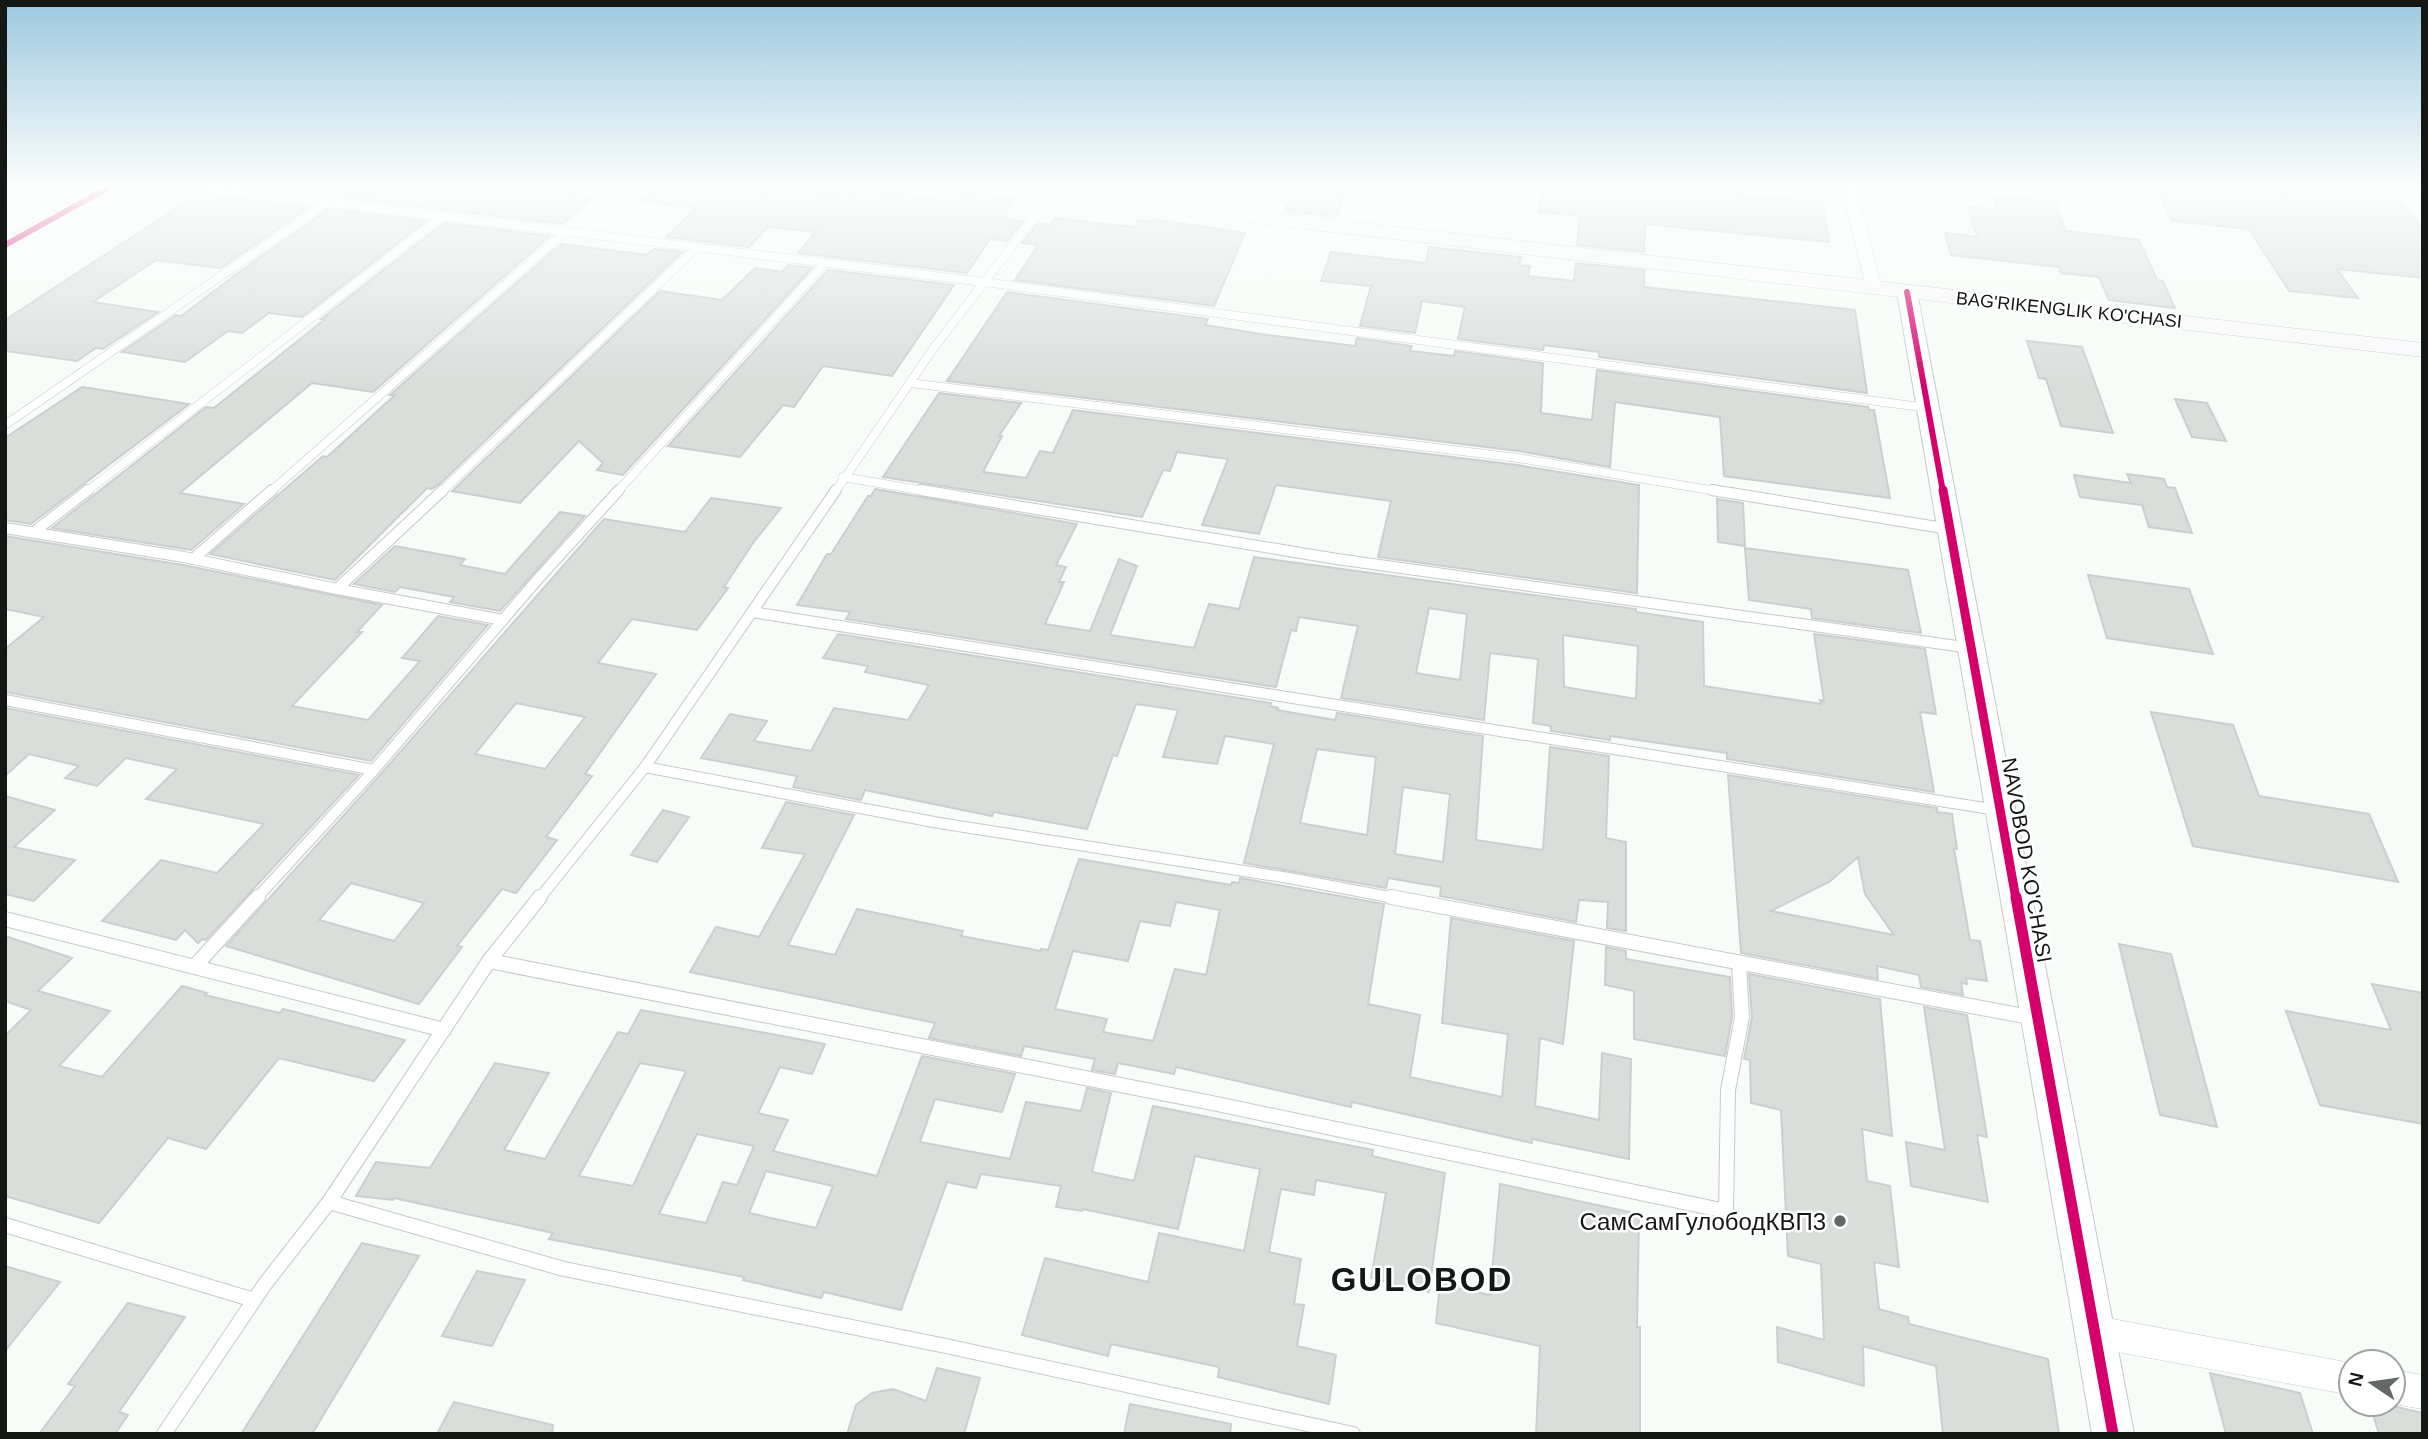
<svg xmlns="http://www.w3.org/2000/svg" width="2428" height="1439" font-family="Helvetica,sans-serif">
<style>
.building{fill:#dadedb;stroke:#cccfcd;stroke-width:2;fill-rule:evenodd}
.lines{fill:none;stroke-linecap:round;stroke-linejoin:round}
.service-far2-casing{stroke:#c6cac7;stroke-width:9}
.service-far1-casing{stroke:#c6cac7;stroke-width:12}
.service-casing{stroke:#c6cac7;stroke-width:16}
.minor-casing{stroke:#c6cac7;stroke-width:1}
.tertiary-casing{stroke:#c6cac7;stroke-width:2}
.secondary-casing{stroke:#c6cac7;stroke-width:1}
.service-far2{stroke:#fefffe;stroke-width:8}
.service-far1{stroke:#fefffe;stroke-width:10}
.service{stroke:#fefffe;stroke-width:14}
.minor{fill:#fefffe;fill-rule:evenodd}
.tertiary{fill:#fefffe;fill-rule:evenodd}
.secondary{fill:#faf8fb;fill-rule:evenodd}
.cycleway-far2-casing{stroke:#fff;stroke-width:10}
.cycleway-far1-casing{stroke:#fff;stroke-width:13}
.cycleway-casing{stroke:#fff;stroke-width:16}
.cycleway-far2{stroke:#d6006c;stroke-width:6}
.cycleway-far1{stroke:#d6006c;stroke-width:9}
.cycleway{stroke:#d6006c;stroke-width:11}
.poi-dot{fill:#636864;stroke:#fff;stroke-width:2.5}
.labels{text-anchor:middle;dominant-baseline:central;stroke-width:5;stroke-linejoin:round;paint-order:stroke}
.far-street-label{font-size:18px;fill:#141815;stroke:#fff}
.street-label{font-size:21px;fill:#141815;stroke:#fff}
.near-poi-label{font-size:24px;fill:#141815;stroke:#fff;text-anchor:end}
.near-district-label{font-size:33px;font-weight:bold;letter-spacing:2px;fill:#141815;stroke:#fff}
</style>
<rect width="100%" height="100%" fill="#f7fcf8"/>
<g class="building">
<polygon points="229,184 588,184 576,195 594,197 563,224"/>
<polygon points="657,184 749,184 849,195 858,185 884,188 881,192 939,198 940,184 951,184 964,193 1013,198 1003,219 1023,221 1007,241 990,239 967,273 798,253 816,232 768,227 749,247 666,237 696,208 639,201"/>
<polygon points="1298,184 1350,184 1336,217 1284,211"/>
<polygon points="1541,184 1726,184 1741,186 1742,195 1799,200 1796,184 1819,184 1829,242 1645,224 1644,252 1577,245 1580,216 1540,212"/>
<polygon points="2162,184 2388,184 2423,230 2423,278 2337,269 2358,298 2289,291 2249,229 2172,221 2156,189 2165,190"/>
<polygon points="198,194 309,207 221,268 156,260 93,302 158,312 103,349 96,348 77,361 5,351 5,320"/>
<polygon points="1993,195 2055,202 2066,231 2139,240 2157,280 2163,281 2175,308 2109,300 2099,277 2061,273 2059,267 1951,255 1945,233 1977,237 1968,207 1998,210"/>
<polygon points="329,209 426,221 302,317 269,313 242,333 228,331 185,362 122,352 176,315 181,316 238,273"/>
<polygon points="1055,218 1134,227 1138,220 1152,222 1153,219 1245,233 1214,306 1015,280 1038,245 1022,243 1038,223 1051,225"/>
<polygon points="444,223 550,236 373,392 312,383 180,493 244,504 191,550 52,528 206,407 214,408 325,319 321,319"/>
<polygon points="561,244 647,255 654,249 682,252 442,482 432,489 427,488 335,580 210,554 323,456 327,457 395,395 390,395"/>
<polygon points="1429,247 1521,257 1519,265 1530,266 1528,276 1574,281 1576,263 1644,270 1644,287 1855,310 1867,393 1599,357 1599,352 1544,345 1543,350 1458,339 1465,307 1422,301 1415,333 1360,326 1371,286 1321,281 1331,252 1426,263"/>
<polygon points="788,265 812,268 623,475 597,470 603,463 579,441 520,503 452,491 660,291 722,300 755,268 782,272"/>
<polygon points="828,270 954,285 892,376 823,366 794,407 783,405 740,457 668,446"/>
<polygon points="1007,292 1208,319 1205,325 1267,335 1355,346 1357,338 1412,346 1410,351 1454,356 1455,351 1543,363 1541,413 1592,420 1597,370 1868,407 1869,410 1874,410 1890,498 1724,476 1720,417 1615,402 1610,467 1519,451 947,381"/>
<polygon points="2027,341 2082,347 2113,433 2061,426 2046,379 2039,378"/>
<polygon points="82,387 189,404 31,524 5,520 5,438"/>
<polygon points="939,393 1021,403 999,436 1002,436 983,472 1026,478 1040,451 1053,453 1073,410 1517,465 1639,485 1637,593 1378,557 1391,501 1276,485 1259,534 1202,525 1228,459 1177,452 1170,471 1163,470 1142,517 883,477"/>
<polygon points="2175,399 2207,403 2226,441 2192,437"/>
<polygon points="2127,474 2164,479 2167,487 2175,488 2192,533 2149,527 2142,505 2080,497 2074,475 2131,483"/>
<path d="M875,489L1077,524L1056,565L1066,567L1059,582H1064L1045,624L1090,631L1119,559L1137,566L1110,635L1194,648L1209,604L1239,609L1254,557L1636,609V612L1703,622L1704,686L1821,704L1820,700L1824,701L1814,634L1925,649L1936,714L1920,712L1934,792L1727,759V753L1610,736V740L1551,731V726L1533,723L1538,659L1490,653L1484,720L1341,698L1358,626L1299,617L1296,631L1291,630L1276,687L846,619L850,612L797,605L827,554H831L868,496H871ZM1429,608L1467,614L1460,680L1416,673ZM1563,635L1638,646L1636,699L1564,687Z"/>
<path d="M711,498L781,508L753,543L724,587L728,588L697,630L632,619L598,663L656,674L585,774L592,776L546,837L557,840L516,893L502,889L457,946L462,947L419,1004L226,946L380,775L604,519L685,532ZM516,703L585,717L545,769L475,754ZM351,883L424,903L394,941L319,920Z"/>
<polygon points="1717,499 1743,503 1745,546 1718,542"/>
<polygon points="560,512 585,516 500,611 450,602 454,597 400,587 395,592 354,584 395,546 465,559 460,565 505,574"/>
<polygon points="5,536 183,565 382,605 357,632 362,632 292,706 368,720 420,661 402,658 438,616 488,625 371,761 5,692 5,649 44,617 5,609"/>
<polygon points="1745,548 1908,570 1921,633 1812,618 1811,609 1749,600"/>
<polygon points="2088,575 2189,589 2213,654 2107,638"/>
<path d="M838,634L1271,703L1270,706L1278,708L1277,710L1335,720L1337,713L1483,736L1476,840L1543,850L1550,747L1609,756L1606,838L1626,842V931L1607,928L1608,902L1579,900L1576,922L1440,896L1441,887L1388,878L1386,888L1244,863L1274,744L1225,736L1217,764L1163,757L1178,710L1136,704L1117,756L1113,755L1087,829L994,812L992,816L865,790L861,800L793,787L797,776L701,758L730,714L767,721L754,741L811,751L834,708L908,720L929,685L865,672L868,666L823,658ZM1317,749L1376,757L1367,835L1300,823ZM1403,787L1450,794L1443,862L1395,854Z"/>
<polygon points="5,708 359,775 206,940 202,939 198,943 185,930 176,940 102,921 161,860 217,873 264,824 146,799 177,769 126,758 97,786 65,778 79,766 29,754 5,776"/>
<polygon points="2151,712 2233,725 2259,796 2369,814 2398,882 2193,846"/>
<path d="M1728,775L1937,808V812L1952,814L1957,849H1954L1970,940L1980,941L1987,981L1966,978L1967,984L1961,983L1963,995L1921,987L1919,975L1877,966L1878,979L1741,953ZM1858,857L1865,894L1894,935L1771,911L1829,882Z"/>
<polygon points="5,796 55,810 14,847 75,860 34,901 5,894"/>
<path d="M786,802L854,815L788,945L835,955L857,909L963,931L961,936L1041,951V949L1048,950L1079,859L1231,885L1232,882L1239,883L1240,878L1384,904L1368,1004L1420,1015L1410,1077L1502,1097L1508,1034L1442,1023L1451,918L1574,941L1563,1044L1540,1038L1535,1106L1599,1120L1602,1053L1631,1059L1629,1159L1532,1139V1143L1352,1102L1351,1107L1176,1067L1174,1074L1118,1063L1115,1074L1092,1070L1095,1059L1024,1046L1021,1056L929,1038L935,1023L690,972L716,927L759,937L805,854L762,848ZM1176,902L1220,910L1206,975L1175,969L1153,1041L1103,1032L1107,1019L1055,1009L1073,951L1128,961L1140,921L1170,926Z"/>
<polygon points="663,810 689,817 657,862 631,855"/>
<polygon points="5,936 72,958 38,991 110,1011 59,1066 102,1077 182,986 207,993 205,995 280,1013 283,1009 405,1040 374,1081 279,1058 206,1149 168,1138 99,1223 5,1196 5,1036 31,1010 5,1001"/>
<polygon points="2119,944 2171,954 2217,1127 2160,1115"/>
<polygon points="1606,947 1626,951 1626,959 1730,977 1732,1016 1725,1056 1634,1039 1634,991 1605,985"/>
<polygon points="1749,974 1880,999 1892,1136 1862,1129 1867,1181 1890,1186 1899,1267 1874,1262 1879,1309 1908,1317 1909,1324 2048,1359 2059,1434 1943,1434 1936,1366 1863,1346 1864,1386 1778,1362 1777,1327 1824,1340 1821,1264 1788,1256 1781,1110 1751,1103 1750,1060 1744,1059 1752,1017"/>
<polygon points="2372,984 2423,993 2423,1124 2320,1105 2286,1011 2391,1030"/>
<polygon points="1924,1007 1967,1015 1987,1137 1977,1135 1988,1202 1911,1186 1906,1142 1945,1150"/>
<path d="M641,1010L825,1044L812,1074L780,1067L758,1113L788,1120L773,1151L877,1176L922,1056L1015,1074L1002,1112L935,1099L920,1142L1010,1159L1026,1102L1081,1111L1087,1088L1111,1093L1092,1172L1134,1181L1153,1106L1373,1150L1372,1156L1445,1173L1429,1292L1371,1278L1386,1193L1316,1180L1314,1195L1281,1189L1269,1252L1301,1259L1294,1304L1304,1305L1297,1346L1336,1355L1329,1404L1218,1377L1219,1367L1111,1344L1108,1356L1022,1335L1045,1258L1148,1282L1159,1233L1244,1251L1260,1169L1195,1156L1178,1229L1083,1209L1082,1211L1056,1207L1061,1186L981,1174L976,1188L947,1182L901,1310L824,1292L821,1298L743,1280L744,1277L549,1239L553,1233L394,1198L393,1200L356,1196L376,1162L430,1168L495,1063L549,1073L504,1150L545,1159L618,1032L628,1034ZM640,1063L686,1071L633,1186L579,1176ZM697,1134L754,1146L737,1185L723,1182L706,1223L659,1214ZM766,1171L833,1186L816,1228L749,1213Z"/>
<polygon points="1500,1184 1639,1214 1637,1327 1640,1327 1640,1434 1536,1434 1540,1346 1436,1323 1440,1284 1490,1295"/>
<polygon points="362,1243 419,1256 312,1434 241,1434"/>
<polygon points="5,1266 60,1282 5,1351"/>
<polygon points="477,1271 525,1280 492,1346 442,1336"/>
<polygon points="128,1303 185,1317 119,1412 128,1415 115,1434 39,1434 75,1386 68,1384"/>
<polygon points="937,1368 980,1378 964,1434 847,1434 856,1405 872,1393 893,1389 926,1401"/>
<polygon points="2210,1373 2300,1393 2313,1434 2226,1434"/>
<polygon points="454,1402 553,1425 552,1434 437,1434"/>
<polygon points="1130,1404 1231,1424 1230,1434 1124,1434"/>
<polygon points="2370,1404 2384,1404 2423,1413 2423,1434 2379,1434"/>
</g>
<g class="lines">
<defs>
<g id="service-far2">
<polyline points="173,184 984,282 1928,408"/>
<polyline points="910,383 1518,458 1722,492"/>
<polyline points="5,425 327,203"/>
<polyline points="843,477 931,492"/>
<polyline points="86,492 443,216"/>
<polyline points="270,492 566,231"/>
<polyline points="441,492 697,247"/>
<polyline points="617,492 825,263"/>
<polyline points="835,492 933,349 1052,194"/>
</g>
<g id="service-far1">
<polyline points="443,490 337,589 503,620"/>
<polyline points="921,490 1337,559 1971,648"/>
<polyline points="1712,490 1949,529"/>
<polyline points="5,528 184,557 337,589"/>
<polyline points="34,532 88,490"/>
<polyline points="193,559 272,490"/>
<polyline points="752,612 1997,810"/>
<polyline points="5,700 374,770 256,899"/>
<polyline points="645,767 939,823 1289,878 1400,899"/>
<polyline points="374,770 538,579 619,490"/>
<polyline points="539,899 645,767 836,490"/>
</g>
<g id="service">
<polyline points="1391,897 2035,1018"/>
<polyline points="5,919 444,1030"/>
<polyline points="489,961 1212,1103 1726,1211 1728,1090 1742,1017 1739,963"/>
<polyline points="195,966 258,897"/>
<polyline points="329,1202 564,1269 946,1346 1353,1434"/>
<polyline points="5,1225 254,1300"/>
<polyline points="164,1434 265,1284 329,1202 489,961 540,897"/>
</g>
<g id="minor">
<polygon points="104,184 122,184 5,250 5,239"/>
<polygon points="1841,184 1855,184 1882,288 1880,291 1868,291 1866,288"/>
<polygon points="2096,1316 2351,1363 2351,1395 2096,1348 2085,1343 2080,1332 2085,1321"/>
<polygon points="2393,1370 2423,1375 2423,1409 2393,1404"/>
</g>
<polygon id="tertiary" points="1907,286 1914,288 1917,292 2134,1434 2092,1434 1897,292 1900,288"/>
<polygon id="secondary" points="954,184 1019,184 2423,343 2423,357 964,190"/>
</defs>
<use href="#service-far2" class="service-far2-casing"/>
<use href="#service-far1" class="service-far1-casing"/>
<use href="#service" class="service-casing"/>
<use href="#minor" class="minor-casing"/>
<use href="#tertiary" class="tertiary-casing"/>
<use href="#secondary" class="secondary-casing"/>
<use href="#service-far2" class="service-far2"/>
<use href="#service-far1" class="service-far1"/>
<use href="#service" class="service"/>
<use href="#minor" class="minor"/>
<use href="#tertiary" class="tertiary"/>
<use href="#secondary" class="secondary"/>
<defs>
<g id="cycleway-far2">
<polyline points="5,245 115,184"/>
<polyline points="1907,292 1943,492"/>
</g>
<polyline id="cycleway-far1" points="1943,490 2016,899"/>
<polyline id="cycleway" points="2016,897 2113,1434"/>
</defs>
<use href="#cycleway-far2" class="cycleway-far2-casing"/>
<use href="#cycleway-far1" class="cycleway-far1-casing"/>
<use href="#cycleway" class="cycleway-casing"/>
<use href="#cycleway-far2" class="cycleway-far2"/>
<use href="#cycleway-far1" class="cycleway-far1"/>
<use href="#cycleway" class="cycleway"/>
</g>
<linearGradient id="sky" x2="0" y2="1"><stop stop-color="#9dc8e0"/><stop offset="0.48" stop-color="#fbfefc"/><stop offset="1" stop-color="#fbfefc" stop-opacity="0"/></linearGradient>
<rect width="2428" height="386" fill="url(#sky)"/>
<circle class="poi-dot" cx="1840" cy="1221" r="7"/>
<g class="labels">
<g class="far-street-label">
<text transform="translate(2069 310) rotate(6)">BAG'RIKENGLIK KO'CHASI</text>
</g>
<g class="street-label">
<text transform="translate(2027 860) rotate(80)">NAVOBOD KO'CHASI</text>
</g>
<g class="near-poi-label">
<text x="1826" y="1221">СамСамГулободКВП3</text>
</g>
<g class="near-district-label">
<text x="1422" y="1279">GULOBOD</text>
</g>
</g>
<rect width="2428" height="1439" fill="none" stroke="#141815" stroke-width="14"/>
<g transform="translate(2372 1383) rotate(283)"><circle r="33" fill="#ffffff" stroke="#a1a3a1" stroke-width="2"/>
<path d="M0-5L12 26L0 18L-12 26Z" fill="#636864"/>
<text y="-10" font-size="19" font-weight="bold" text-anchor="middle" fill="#141815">N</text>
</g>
</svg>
